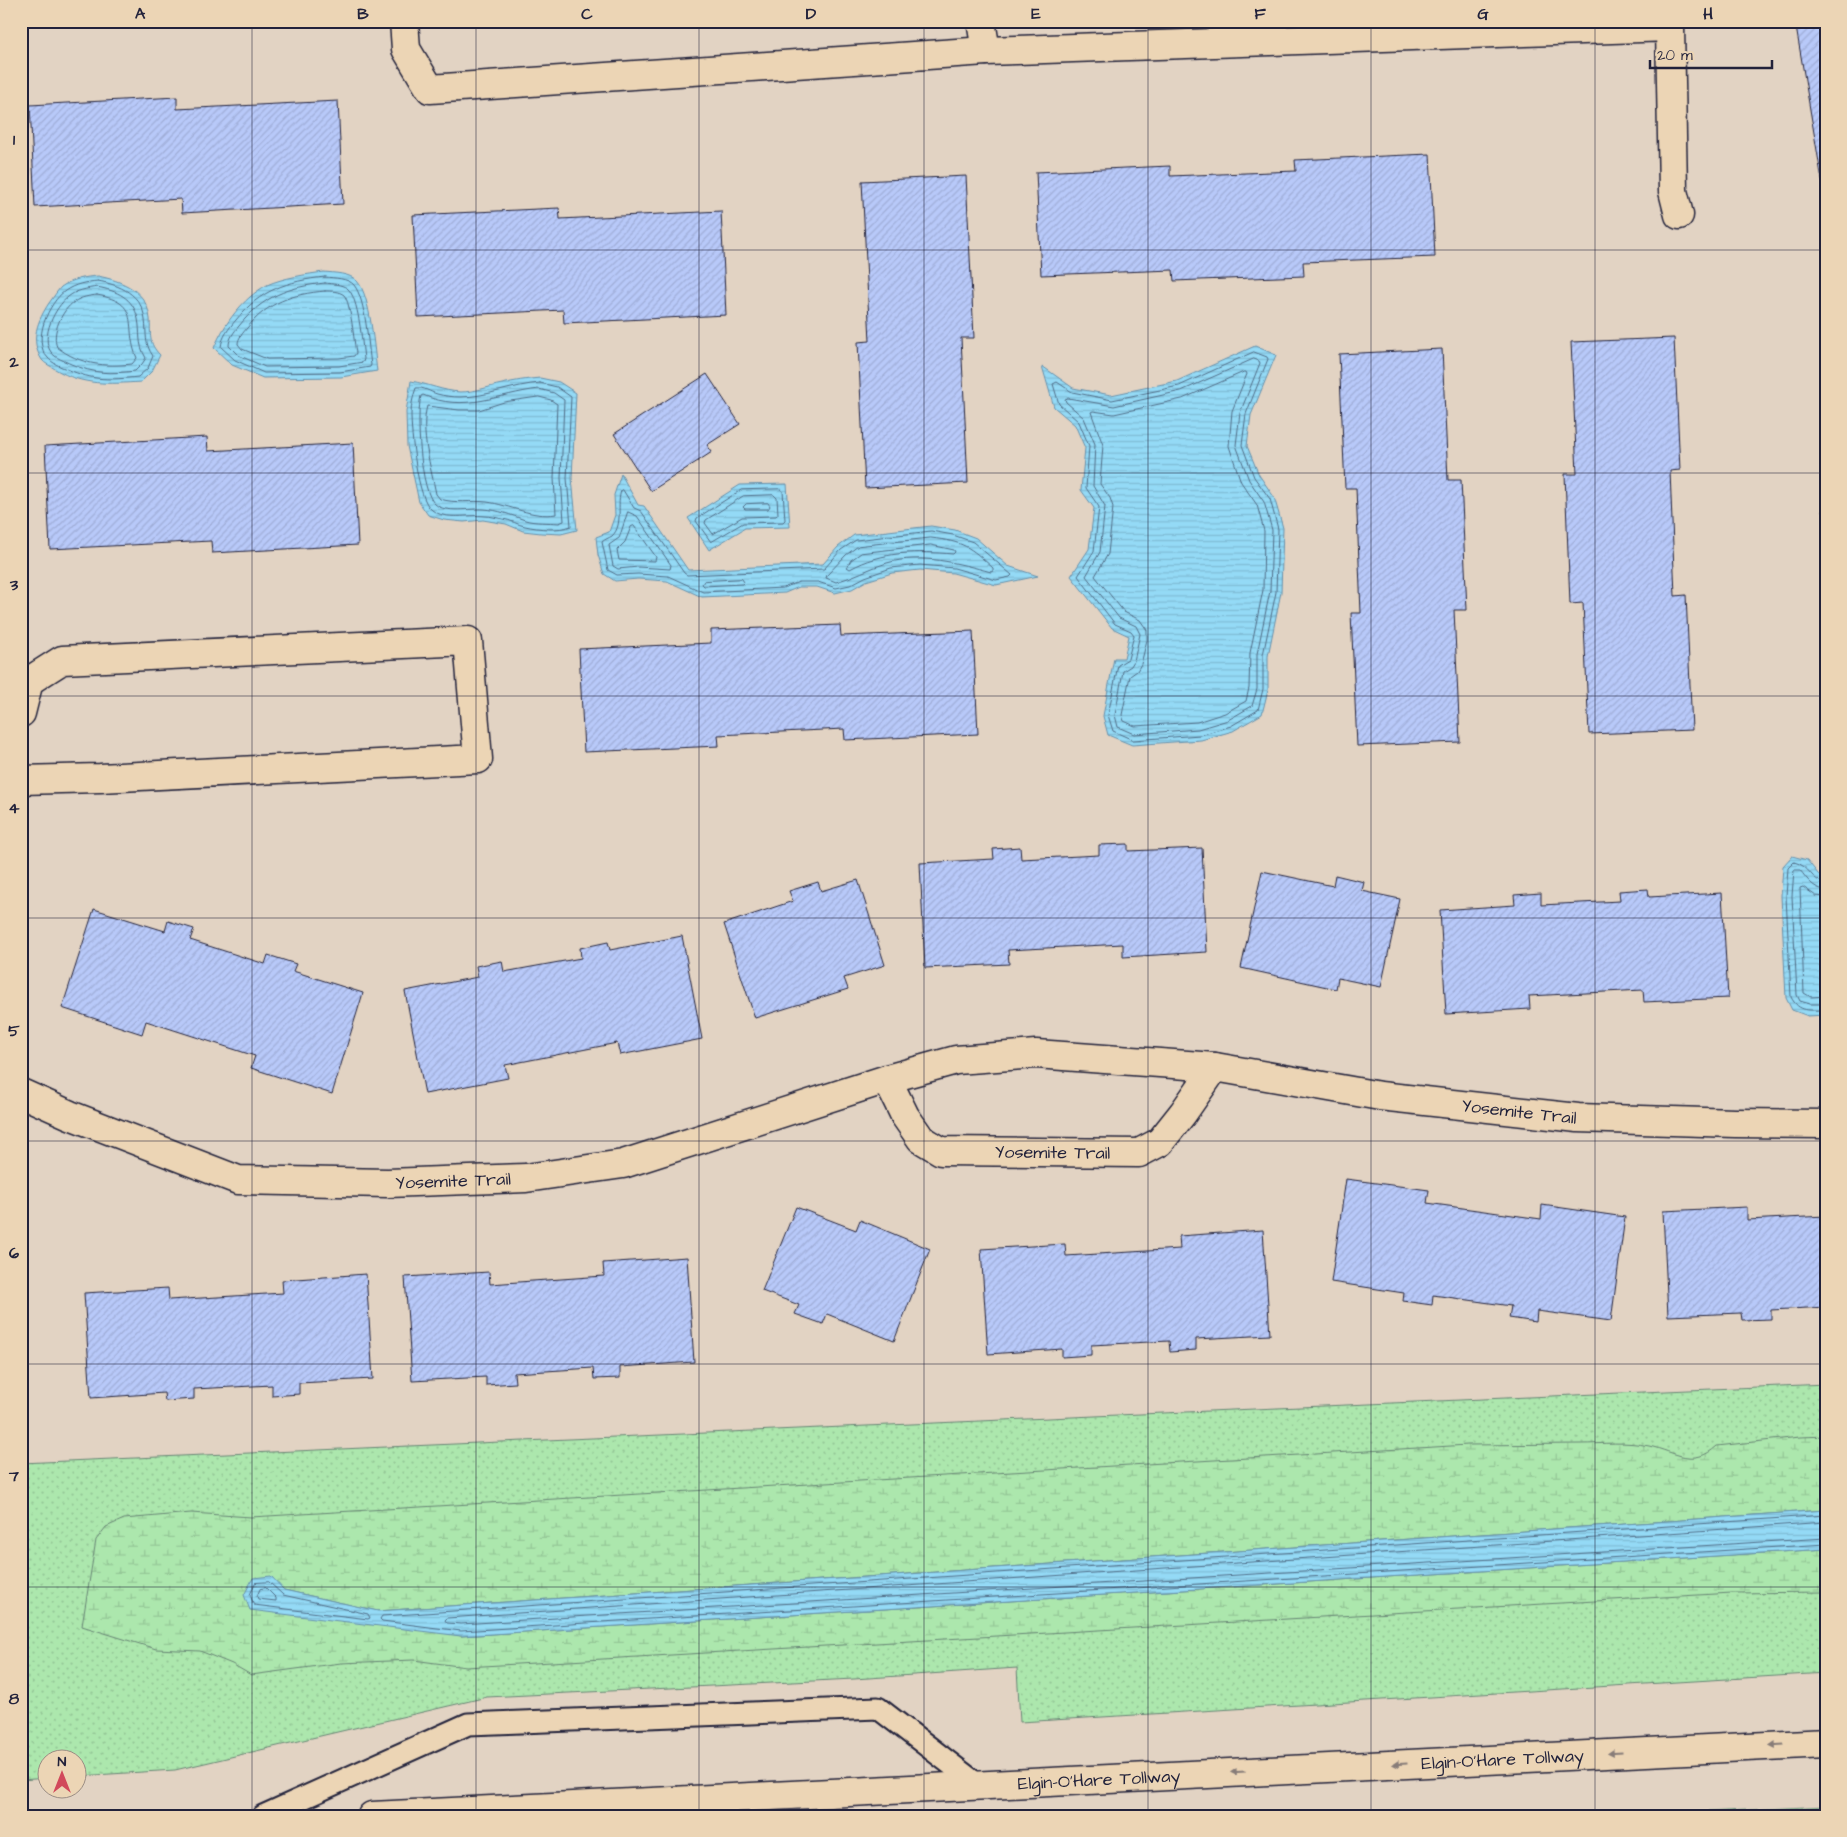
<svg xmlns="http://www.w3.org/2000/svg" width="1847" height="1837" font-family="'Architects Daughter',sans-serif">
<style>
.grass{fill:url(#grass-dots);stroke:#678474}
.wetland{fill:url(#wetland-marsh);stroke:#678474}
.water{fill:url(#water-rules);stroke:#6690ab}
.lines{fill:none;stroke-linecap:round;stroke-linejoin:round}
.shore{stroke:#506c86;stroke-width:1}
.building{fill:url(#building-hatch);stroke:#22223b}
.lane-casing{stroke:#22223b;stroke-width:25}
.street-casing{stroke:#22223b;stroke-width:31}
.highway-casing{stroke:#22223b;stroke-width:31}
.lane{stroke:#ecd5b5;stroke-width:21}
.street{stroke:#ecd5b5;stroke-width:28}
.highway{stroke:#ecd5b5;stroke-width:28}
.oneway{fill:#877c78}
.grid{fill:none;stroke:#22223b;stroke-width:1;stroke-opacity:0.55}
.labels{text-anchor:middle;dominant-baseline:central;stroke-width:4.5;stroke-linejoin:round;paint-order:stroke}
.street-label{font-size:18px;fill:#22223b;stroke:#ecd5b5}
.neatline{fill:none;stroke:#22223b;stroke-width:2}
.grid-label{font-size:16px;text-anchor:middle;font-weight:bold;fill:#22223b}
</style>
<defs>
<pattern id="grass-dots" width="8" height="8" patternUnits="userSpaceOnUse" patternTransform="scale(1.25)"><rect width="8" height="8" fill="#ace7ad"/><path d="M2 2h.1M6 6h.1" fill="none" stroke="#94c696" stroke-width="1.8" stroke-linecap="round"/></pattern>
<pattern id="wetland-marsh" width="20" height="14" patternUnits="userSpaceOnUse" patternTransform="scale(1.25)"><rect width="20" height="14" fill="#ace7ad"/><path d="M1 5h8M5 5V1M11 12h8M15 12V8" fill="none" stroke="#94c696"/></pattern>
<pattern id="water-rules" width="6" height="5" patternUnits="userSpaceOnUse" patternTransform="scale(1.25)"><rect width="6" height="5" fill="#94daf6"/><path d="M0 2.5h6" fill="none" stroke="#7fbbd4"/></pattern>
<pattern id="building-hatch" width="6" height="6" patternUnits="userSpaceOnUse" patternTransform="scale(1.25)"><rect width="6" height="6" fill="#b8c9f9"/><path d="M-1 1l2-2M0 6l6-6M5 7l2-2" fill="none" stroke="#9eacd6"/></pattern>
</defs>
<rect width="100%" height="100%" fill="#e2d3c3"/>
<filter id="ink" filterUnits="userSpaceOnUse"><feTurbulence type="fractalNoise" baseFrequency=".02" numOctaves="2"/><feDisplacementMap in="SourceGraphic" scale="10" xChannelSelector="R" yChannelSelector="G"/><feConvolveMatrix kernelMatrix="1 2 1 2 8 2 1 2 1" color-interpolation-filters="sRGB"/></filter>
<g filter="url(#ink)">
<g class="grass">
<polygon points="1826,1384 1826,1673 1020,1722 1017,1668 854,1679 487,1697 175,1770 78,1776 78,1760 48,1760 47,1778 21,1780 21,1463"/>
<polygon points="1826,1806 1826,1816 1626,1816"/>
</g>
<path class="wetland" d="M1826,1436V1510L377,1611L284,1590L244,1595L461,1636L1826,1549V1592L1732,1593L466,1667L413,1660L341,1663L251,1675L232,1664L200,1651L156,1649L82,1626L96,1540L106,1527L124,1519L191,1513L251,1517L1468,1445C1505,1445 1543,1444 1580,1444C1602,1444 1627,1441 1649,1446C1676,1452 1693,1468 1717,1446L1800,1437Z"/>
<g class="water">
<path d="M324,272C334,273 350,273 357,281C371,296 374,350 377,371L341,377L263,378L232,365L214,348C224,324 243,298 267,285C282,278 308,274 324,272Z"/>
<path d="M98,276C122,281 147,290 150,319C151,335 148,343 160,355L152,371L141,382C109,384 83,386 55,369C51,366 45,364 42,360C29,340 38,320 49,303C53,298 57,291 61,287C72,279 85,277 98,276Z"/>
<polygon points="1255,346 1276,355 1251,415 1247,446 1259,475 1274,497 1283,528 1281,592 1268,656 1268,690 1262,714 1233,731 1201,740 1132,745 1108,735 1103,716 1114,658 1124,658 1129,636 1112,628 1071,576 1089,549 1094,508 1081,490 1085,448 1075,425 1054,407 1042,366 1073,388 1111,395 1177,381"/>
<path d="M540,378L559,382L576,393L572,478L577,530L561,534L541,533L523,531L506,524L483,520L464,522L444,520L428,515L419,502L407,446L406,412L411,381C428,384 443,391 460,392C475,392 487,387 502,384C514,381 527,379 540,378Z"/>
<polygon points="621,474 638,505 644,506 688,570 823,564 838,547 854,535 931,526 955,530 976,538 1008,566 1038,576 996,585 953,573 920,570 892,573 866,581 852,589 835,593 817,587 799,587 785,593 702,597 667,581 638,579 615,581 604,574 598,555 596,537 609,532 615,515 614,495"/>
<polygon points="787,484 790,527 745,528 709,550 688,518 740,485"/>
<polygon points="1792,856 1807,860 1818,874 1826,880 1826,1015 1808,1016 1792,1010 1786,998 1781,896 1783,866"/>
<polygon points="1826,1510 1826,1549 461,1636 250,1610 244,1595 253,1578 271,1576 284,1590 378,1611"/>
</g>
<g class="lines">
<g class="shore">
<path d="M325,277C334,278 348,278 354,285C366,300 368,345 371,365L370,367L340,372L264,373L235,360L221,347C222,337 229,328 236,320C260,290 287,281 325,277Z"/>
<path d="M98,281C120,285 142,294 145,320C147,335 144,343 153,356L148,368L138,377C110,380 94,381 67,369C61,367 52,363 48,358C31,341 49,302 65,291C75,284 86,282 98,281Z"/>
<path d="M325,283C332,284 341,284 347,288C359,297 362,344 364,359L363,362L339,366L265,367L238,355L229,346C229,338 234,332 239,326C263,296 288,287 325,283Z"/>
<path d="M97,287C117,291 133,297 138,319C141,333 137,343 146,358L142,364L135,371C110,374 95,374 71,364C65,361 55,358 51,352C40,337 55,307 68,297C76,290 87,289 97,287Z"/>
<path d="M325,291C331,291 339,291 344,295C351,303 354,342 356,353L354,356L339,358L267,359L242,349L238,344C238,338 243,333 247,328C268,302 292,294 325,291Z"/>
<path d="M97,295C144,303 123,326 137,358L132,364C105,367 80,365 57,347C51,333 62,310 74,302C81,297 89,296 97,295Z"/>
<polygon points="1254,352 1267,357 1268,359 1246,414 1242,445 1254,477 1270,499 1278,529 1276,592 1263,655 1263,689 1258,710 1231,726 1200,735 1133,740 1113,731 1108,715 1118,665 1128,659 1134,635 1131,631 1115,624 1078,576 1094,551 1099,507 1086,488 1089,446 1079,422 1059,404 1053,384 1057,382 1072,392 1112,400 1179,386"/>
<polygon points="1254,359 1259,361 1260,363 1240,413 1236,445 1249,480 1264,502 1272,530 1270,591 1257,654 1257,689 1252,706 1228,720 1198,729 1134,734 1118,727 1115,715 1123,671 1131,666 1134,661 1140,634 1136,626 1119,618 1086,576 1100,552 1105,506 1093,486 1095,444 1084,418 1066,402 1065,399 1068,398 1114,406 1181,391"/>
<polygon points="1244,372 1246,372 1247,374 1232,411 1229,446 1241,482 1257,505 1264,531 1263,590 1250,653 1249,688 1246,701 1225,713 1197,722 1135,726 1124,721 1122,715 1130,676 1137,671 1141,664 1147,640 1147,630 1140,620 1124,612 1095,576 1108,554 1113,507 1110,498 1100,484 1103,445 1091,412 1093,411 1114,414 1182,399"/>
<path d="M540,383L557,387L571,397L567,478L571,526C558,531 539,529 525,526C518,525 511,520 503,519C497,518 491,516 485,516C469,514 446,521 432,510C417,500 411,433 411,414C411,406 413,396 416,388C424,387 430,392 437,394C444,396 453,397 460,397C487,397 513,385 540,383Z"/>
<path d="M539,389L554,393L564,400L561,478L564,521L559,523C548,522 535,523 525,520C511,515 498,510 484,509C470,508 446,514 435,504C420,492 416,414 421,396L423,395C465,413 497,394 539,389Z"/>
<path d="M539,397L551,400L557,404L554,478L556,514C532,518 510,505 487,502C471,500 456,504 440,499L436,494C431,468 420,432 427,406L459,410H479L504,402Z"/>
<polygon points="780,489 783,491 785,520 783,522 743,523 711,542 696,521 697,518 741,490"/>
<path d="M623,490L634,508L641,511L684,573L687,575L824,569L841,550L856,540L931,531L953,535L973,542L1012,575L1010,577L996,580L954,568L920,565L891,568L865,577L850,585L836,588L818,582H799L783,588L703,592L668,576L638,574L617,575L608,570L602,542C605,539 609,538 612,536C624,525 616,503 621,491Z"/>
<polygon points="774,495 777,498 778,514 776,516 742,517 713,534 705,523 706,520 743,496"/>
<polygon points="768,503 770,506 768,509 745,509 743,507 746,504"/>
<polygon points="628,512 637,516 671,565 670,569 638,567 618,569 613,566 609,545 619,538"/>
<polygon points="634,526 656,557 655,561 619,560 617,550 625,542 631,527"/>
<path d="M931,538C964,542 969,546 993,568V571L991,572C958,563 921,553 887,563C869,568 854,577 836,582L826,578L827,575L846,555L858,546Z"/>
<path d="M931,545L954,550L955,552L953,554C917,551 883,551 850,569L847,567L851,560L861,553Z"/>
<polygon points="742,579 744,582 742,584 704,586 702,584 704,581"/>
<path d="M1826,883C1810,881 1811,866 1794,862L1788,868L1786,896L1791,997C1799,1013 1810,1010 1826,1010"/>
<path d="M1826,890C1813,889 1807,879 1800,870H1794L1792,896L1797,995L1800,1001L1810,1004H1826"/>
<polyline points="1826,897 1816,896 1803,887 1800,888 1804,993 1811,997 1826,996"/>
<polyline points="1826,1515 382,1616 380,1619 382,1621 461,1631 1826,1544"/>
<polyline points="1826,1522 447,1618 445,1620 447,1623 461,1624 1826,1538"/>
<polygon points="269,1582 283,1595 368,1614 370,1618 368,1619 254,1605 250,1595 255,1583"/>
<polygon points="266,1588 276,1598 276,1601 258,1599 257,1596 260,1589"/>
</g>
</g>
<g class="building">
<polygon points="1795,21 1826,21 1826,186 1823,186"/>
<polygon points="177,97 177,109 338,101 343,204 182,213 181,199 35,207 30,105"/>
<polygon points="1430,154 1435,257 1303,262 1304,276 1174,281 1173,270 1041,275 1036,172 1170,166 1170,176 1296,171 1295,160"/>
<polygon points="966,176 974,338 961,338 968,483 865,488 858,342 870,341 862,181"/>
<polygon points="559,208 560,219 721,211 726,315 564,323 563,310 418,317 413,215"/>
<polygon points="1826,231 1826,512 1823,512"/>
<polygon points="1674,338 1680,470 1670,471 1675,596 1686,595 1692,730 1589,734 1583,603 1570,604 1565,474 1577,474 1571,342"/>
<polygon points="1442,349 1448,480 1461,480 1467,610 1454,610 1460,742 1357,746 1351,613 1361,613 1356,488 1345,488 1339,354"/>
<polygon points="707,374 740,424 707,445 712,452 651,491 614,434"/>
<polygon points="207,437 208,451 353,443 358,545 212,553 211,541 50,549 45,446"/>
<polygon points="840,625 841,636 973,631 978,734 845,740 844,729 718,735 719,746 584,752 579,649 711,643 711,630"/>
<polygon points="1128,844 1128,851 1202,848 1207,952 1123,957 1123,944 1008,950 1009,964 925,968 920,863 994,859 993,849 1020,847 1021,859 1099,855 1099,845"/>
<polygon points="1262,871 1333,886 1335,875 1364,882 1362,891 1400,899 1381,987 1338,978 1336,989 1241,968"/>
<polygon points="858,880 885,965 844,978 848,989 755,1018 724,924 793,901 789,891 818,882 821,891"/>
<polygon points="1648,889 1649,897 1722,893 1728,998 1644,1002 1643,990 1529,996 1530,1009 1446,1014 1440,910 1515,905 1514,895 1541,893 1541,905 1620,901 1619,891"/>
<polygon points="94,909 165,931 168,921 194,929 190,940 265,964 268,955 296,964 293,971 363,993 332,1094 251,1068 255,1056 146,1021 142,1034 62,1008"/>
<polygon points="682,936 702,1039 620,1055 617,1043 505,1065 508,1078 425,1094 405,991 478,977 476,966 502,961 504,972 581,958 580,948 608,942 610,950"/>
<polygon points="1346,1179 1429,1190 1427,1203 1541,1219 1542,1205 1625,1217 1611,1321 1537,1311 1536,1322 1509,1318 1511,1306 1433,1295 1432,1305 1403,1301 1404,1293 1331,1282"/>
<polygon points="796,1207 856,1230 860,1220 930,1249 894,1341 827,1314 823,1324 795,1314 799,1305 762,1291"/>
<polygon points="1747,1207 1747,1220 1826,1216 1826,1307 1771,1310 1771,1319 1742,1320 1741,1313 1668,1316 1663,1211"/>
<polygon points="1263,1230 1270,1335 1196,1339 1196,1350 1170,1352 1169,1341 1091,1345 1091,1355 1062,1357 1062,1349 988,1354 981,1249 1065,1244 1066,1256 1180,1249 1179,1236"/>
<polygon points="687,1257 694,1362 620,1367 620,1378 594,1379 593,1368 514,1373 515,1383 486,1385 486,1377 412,1381 405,1277 489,1272 490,1284 604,1276 603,1263"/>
<polygon points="366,1274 373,1379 299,1383 299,1394 272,1396 272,1385 194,1389 194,1399 165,1401 164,1393 91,1398 84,1293 168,1288 169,1300 283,1293 282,1280"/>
</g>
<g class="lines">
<defs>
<polyline id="lane" points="263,1816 468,1724 878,1708 978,1785"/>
<g id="street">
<polyline points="404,21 406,49 430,89 986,51 1670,27 1673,191 1679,215"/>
<polyline points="981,21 986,51"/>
<polyline points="21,713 29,681 62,660 468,641 478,759 100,778 21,780"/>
<path id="s1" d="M887,1079L905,1116L921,1139L941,1151L1139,1153L1160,1142L1183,1113L1215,1067"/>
<path id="s2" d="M21,1093L70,1115L238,1180L388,1183L526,1178L623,1164L887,1079L956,1060L1036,1054L1215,1067L1380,1096L1578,1118L1735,1123L1826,1124"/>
</g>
<g id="highway">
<path id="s3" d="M372,1816L1826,1743"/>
</g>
</defs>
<use href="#lane" class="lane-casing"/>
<use href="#street" class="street-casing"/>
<use href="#highway" class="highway-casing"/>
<use href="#lane" class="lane"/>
<use href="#street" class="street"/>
<use href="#highway" class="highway"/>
</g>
<defs><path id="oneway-solid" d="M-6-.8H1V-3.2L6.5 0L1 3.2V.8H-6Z" transform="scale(1.25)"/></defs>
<g class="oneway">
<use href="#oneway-solid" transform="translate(1777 1745) rotate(177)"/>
<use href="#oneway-solid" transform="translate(1615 1753) rotate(177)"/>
<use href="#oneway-solid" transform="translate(1400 1764) rotate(177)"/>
<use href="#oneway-solid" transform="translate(1238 1772) rotate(177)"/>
</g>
</g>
<path class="grid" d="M252,21V1816M476,21V1816M699,21V1816M924,21V1816M1148,21V1816M1371,21V1816M1595,21V1816M21,250H1826M21,473H1826M21,696H1826M21,918H1826M21,1141H1826M21,1364H1826M21,1587H1826"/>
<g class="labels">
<g class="street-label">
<text stroke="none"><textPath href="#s2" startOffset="1536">Yosemite Trail</textPath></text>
<text stroke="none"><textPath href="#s1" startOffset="204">Yosemite Trail</textPath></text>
<text stroke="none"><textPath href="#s2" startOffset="449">Yosemite Trail</textPath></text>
<text stroke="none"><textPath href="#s3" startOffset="1132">Elgin-O'Hare Tollway</textPath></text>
<text stroke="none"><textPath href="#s3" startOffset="728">Elgin-O'Hare Tollway</textPath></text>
</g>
</g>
<rect width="1847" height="1837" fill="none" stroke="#ecd5b5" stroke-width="55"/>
<g transform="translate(62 1774)"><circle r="24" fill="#ecd5b5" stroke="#9b8d84"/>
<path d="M0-4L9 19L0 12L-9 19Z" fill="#d1495b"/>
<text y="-8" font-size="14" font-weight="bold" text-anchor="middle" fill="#22223b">N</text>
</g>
<path d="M1650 60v8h122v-8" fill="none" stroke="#22223b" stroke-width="2.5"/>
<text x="1657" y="60" font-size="15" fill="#22223b" stroke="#ecd5b5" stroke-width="4" paint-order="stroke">20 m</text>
<rect x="28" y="28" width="1792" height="1782" class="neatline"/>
<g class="grid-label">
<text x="140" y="19">A</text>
<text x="363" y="19">B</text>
<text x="587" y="19">C</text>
<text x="811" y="19">D</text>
<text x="1036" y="19">E</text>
<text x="1260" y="19">F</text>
<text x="1483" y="19">G</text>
<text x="1708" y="19">H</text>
<text x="14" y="145">1</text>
<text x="14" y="367">2</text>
<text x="14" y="590">3</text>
<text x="14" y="813">4</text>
<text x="14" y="1036">5</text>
<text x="14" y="1258">6</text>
<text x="14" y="1481">7</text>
<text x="14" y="1704">8</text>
</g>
</svg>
